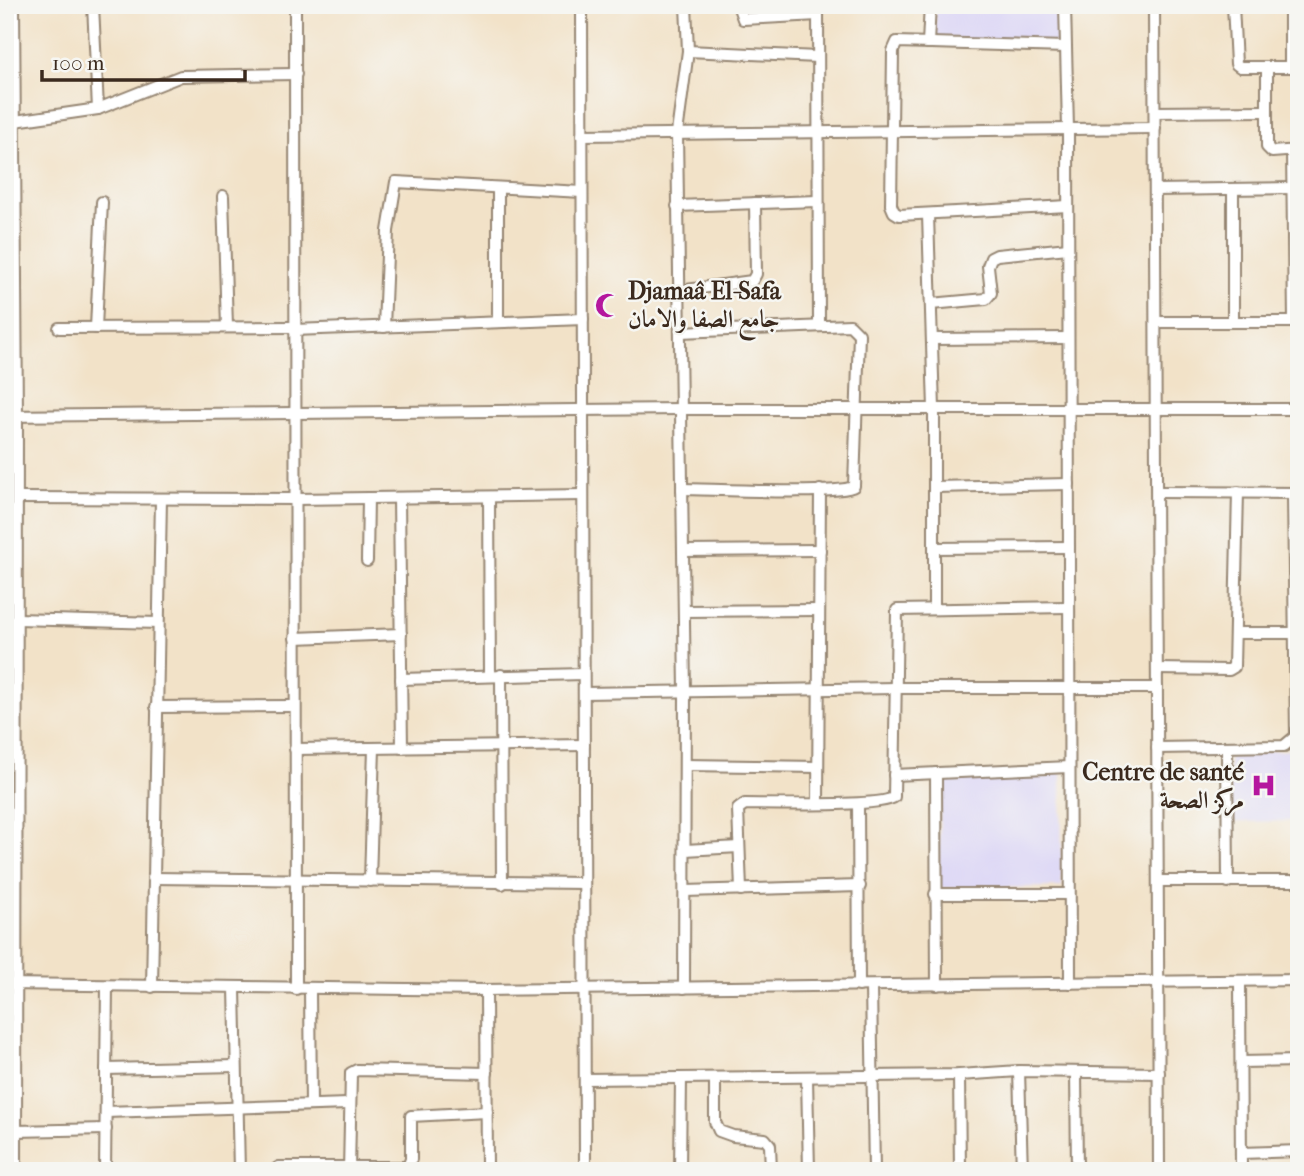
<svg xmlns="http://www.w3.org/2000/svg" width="1304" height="1176" font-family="'IM FELL French Canon',Amiri,serif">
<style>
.built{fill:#dcd6f6}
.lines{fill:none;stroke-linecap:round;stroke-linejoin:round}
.street-casing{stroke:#968673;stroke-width:14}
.street{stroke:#fff;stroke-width:10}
.labels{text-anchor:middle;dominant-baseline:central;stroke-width:5;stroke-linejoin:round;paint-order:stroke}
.poi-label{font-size:24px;font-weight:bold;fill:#3b2a1e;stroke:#f6f6f2;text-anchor:start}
</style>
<rect width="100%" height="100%" fill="#f6f6f2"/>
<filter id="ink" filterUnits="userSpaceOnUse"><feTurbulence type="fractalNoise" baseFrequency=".0143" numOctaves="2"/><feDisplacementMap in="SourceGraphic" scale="14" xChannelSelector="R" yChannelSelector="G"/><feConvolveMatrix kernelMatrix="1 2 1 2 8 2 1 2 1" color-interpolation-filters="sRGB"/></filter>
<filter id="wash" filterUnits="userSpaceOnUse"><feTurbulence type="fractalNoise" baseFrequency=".00686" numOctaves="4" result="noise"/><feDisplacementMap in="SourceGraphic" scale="28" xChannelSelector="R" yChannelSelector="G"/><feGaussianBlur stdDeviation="1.57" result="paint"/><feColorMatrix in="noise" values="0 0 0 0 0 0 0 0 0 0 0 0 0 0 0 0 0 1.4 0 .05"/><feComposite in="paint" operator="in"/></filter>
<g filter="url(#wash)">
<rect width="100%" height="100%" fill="#f2e2c8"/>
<g class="built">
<polygon points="936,5 1058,5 1058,44 935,42"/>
<polygon points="1299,750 1299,821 1231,822 1229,752"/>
<polygon points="1061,772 1062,887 938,888 941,775"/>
</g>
</g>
<g filter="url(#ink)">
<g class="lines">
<defs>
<g id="street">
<polyline points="14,5 17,416 16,1171"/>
<polyline points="93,5 98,109"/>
<polyline points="295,5 296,989"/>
<polyline points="582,5 585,1171"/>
<polyline points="738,5 743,19 818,15"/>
<polyline points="818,5 819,326"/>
<polyline points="1065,5 1068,129 1070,983"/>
<polyline points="1154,5 1159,1171"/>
<polyline points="1233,5 1236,64 1240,67 1299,67"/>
<polyline points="1290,5 1290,67"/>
<polyline points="928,43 930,5"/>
<polyline points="1066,47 897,42 893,51 891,205 894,212 899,215 1068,206"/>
<polyline points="688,51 817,57"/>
<polyline points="1267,68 1267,147 1272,152 1299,150"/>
<polyline points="1155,112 1266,111"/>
<polyline points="15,121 98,109 181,76 296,74"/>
<polyline points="582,135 1155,128"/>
<polyline points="1292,151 1294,322"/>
<polyline points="1155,190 1293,188"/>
<polyline points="223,196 227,327"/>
<polyline points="677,206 817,201"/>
<polyline points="928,215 934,409 934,608"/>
<polyline points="679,291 752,281 756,274 755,203"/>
<polyline points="931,304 986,299 991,293 988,266 991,258 997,255 1068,248"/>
<polyline points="498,322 498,188"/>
<polyline points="1156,322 1299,322"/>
<polyline points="1233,322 1233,189"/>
<polyline points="384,327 388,231 396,182 582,192"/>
<polyline points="59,328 294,327"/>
<polyline points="96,328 102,202"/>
<polyline points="294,330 583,319"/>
<path d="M680,332L850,325L859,334L854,486C840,496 709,489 682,489"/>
<polyline points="932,339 1068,338"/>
<polyline points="5,416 681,409 1299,409"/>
<polyline points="934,487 1069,484"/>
<polyline points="1157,492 1299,493"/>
<polyline points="489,497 490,675"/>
<polyline points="17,498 295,499 583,495"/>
<polyline points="399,498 402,748"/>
<polyline points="934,548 1069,547"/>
<polyline points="683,551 820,550"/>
<polyline points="367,561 368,498"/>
<polyline points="684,611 819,610"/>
<polyline points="17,619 158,623"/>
<polyline points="1236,633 1299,633"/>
<polyline points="295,638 401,634"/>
<polyline points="1157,669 1229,670 1234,667 1238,492"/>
<polyline points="501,675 502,884"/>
<polyline points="401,679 583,674"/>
<polyline points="584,693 895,688 1157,688"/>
<polyline points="156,707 295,706"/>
<polyline points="1227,747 1228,882"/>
<polyline points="1157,748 1284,746 1296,736 1293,493"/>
<polyline points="295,749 584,745"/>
<polyline points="685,765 818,767"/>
<polyline points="936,773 937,985"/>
<polyline points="894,775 1069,767"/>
<polyline points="818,802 820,490"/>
<polyline points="858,804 859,986"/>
<polyline points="685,850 739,847"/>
<polyline points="153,878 584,883"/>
<polyline points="370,881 374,748"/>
<polyline points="1158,881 1299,881"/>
<path d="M741,890L738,809L745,804C768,804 883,807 894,797L897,610L1068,607"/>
<polyline points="685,891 860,886"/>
<polyline points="935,894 1069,894"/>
<polyline points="1240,981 1241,1171"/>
<polyline points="5,984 486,990 1299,980"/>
<polyline points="871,986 874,1171"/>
<polyline points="152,987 161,499"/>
<polyline points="235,988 239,1171"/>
<polyline points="684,988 685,692 677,133 688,51 686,5"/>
<polyline points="310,989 311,1105"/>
<polyline points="486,990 487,1171"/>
<polyline points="1241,1062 1299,1061"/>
<polyline points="106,1069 236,1066"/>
<polyline points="1019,1071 1022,1171"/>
<polyline points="1076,1073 1077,1171"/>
<polyline points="959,1075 960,1171"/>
<polyline points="807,1077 809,1171"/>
<polyline points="585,1079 959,1075 1019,1071 1159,1073"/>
<polyline points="715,1079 715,1122 719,1131 733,1136 765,1139 770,1145 771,1171"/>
<polyline points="106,1112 348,1104"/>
<polyline points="16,1131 106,1129"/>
<polyline points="1241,1153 1299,1151"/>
<polyline points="105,1171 107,986"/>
<polyline points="273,1171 279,1167 408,1167 411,1159 411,1116 487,1112"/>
<polyline points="349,1171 351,1073 357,1070 487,1073"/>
<polyline points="680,1171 681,1078"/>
</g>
</defs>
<use href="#street" class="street-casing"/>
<use href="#street" class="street"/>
</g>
</g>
<defs>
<symbol id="mosque-bare" viewBox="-9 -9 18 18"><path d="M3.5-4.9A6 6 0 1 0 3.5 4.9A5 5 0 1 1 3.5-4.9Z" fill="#b5179e" stroke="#f6f6f2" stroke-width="2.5" paint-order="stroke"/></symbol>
<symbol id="hospital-bare" viewBox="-9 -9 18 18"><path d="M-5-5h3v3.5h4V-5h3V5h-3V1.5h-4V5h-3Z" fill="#b5179e" stroke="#f6f6f2" stroke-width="2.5" paint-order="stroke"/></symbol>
</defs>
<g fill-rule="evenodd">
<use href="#mosque-bare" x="590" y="288" width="35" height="35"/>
<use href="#hospital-bare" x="1246" y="768" width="35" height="35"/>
</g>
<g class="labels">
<g class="poi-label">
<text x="628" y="291">Djamaâ El-Safa<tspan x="628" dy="28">جامع الصفا والامان</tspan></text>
<text x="1244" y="772" text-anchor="end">Centre de santé<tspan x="1244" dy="28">مركز الصحة</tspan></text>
</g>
</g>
<rect width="1304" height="1176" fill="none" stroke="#f6f6f2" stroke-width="28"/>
<path d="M42 70v10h203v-10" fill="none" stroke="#3b2a1e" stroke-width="3.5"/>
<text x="52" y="70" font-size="21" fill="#3b2a1e" stroke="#f6f6f2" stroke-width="5" paint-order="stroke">100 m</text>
</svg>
